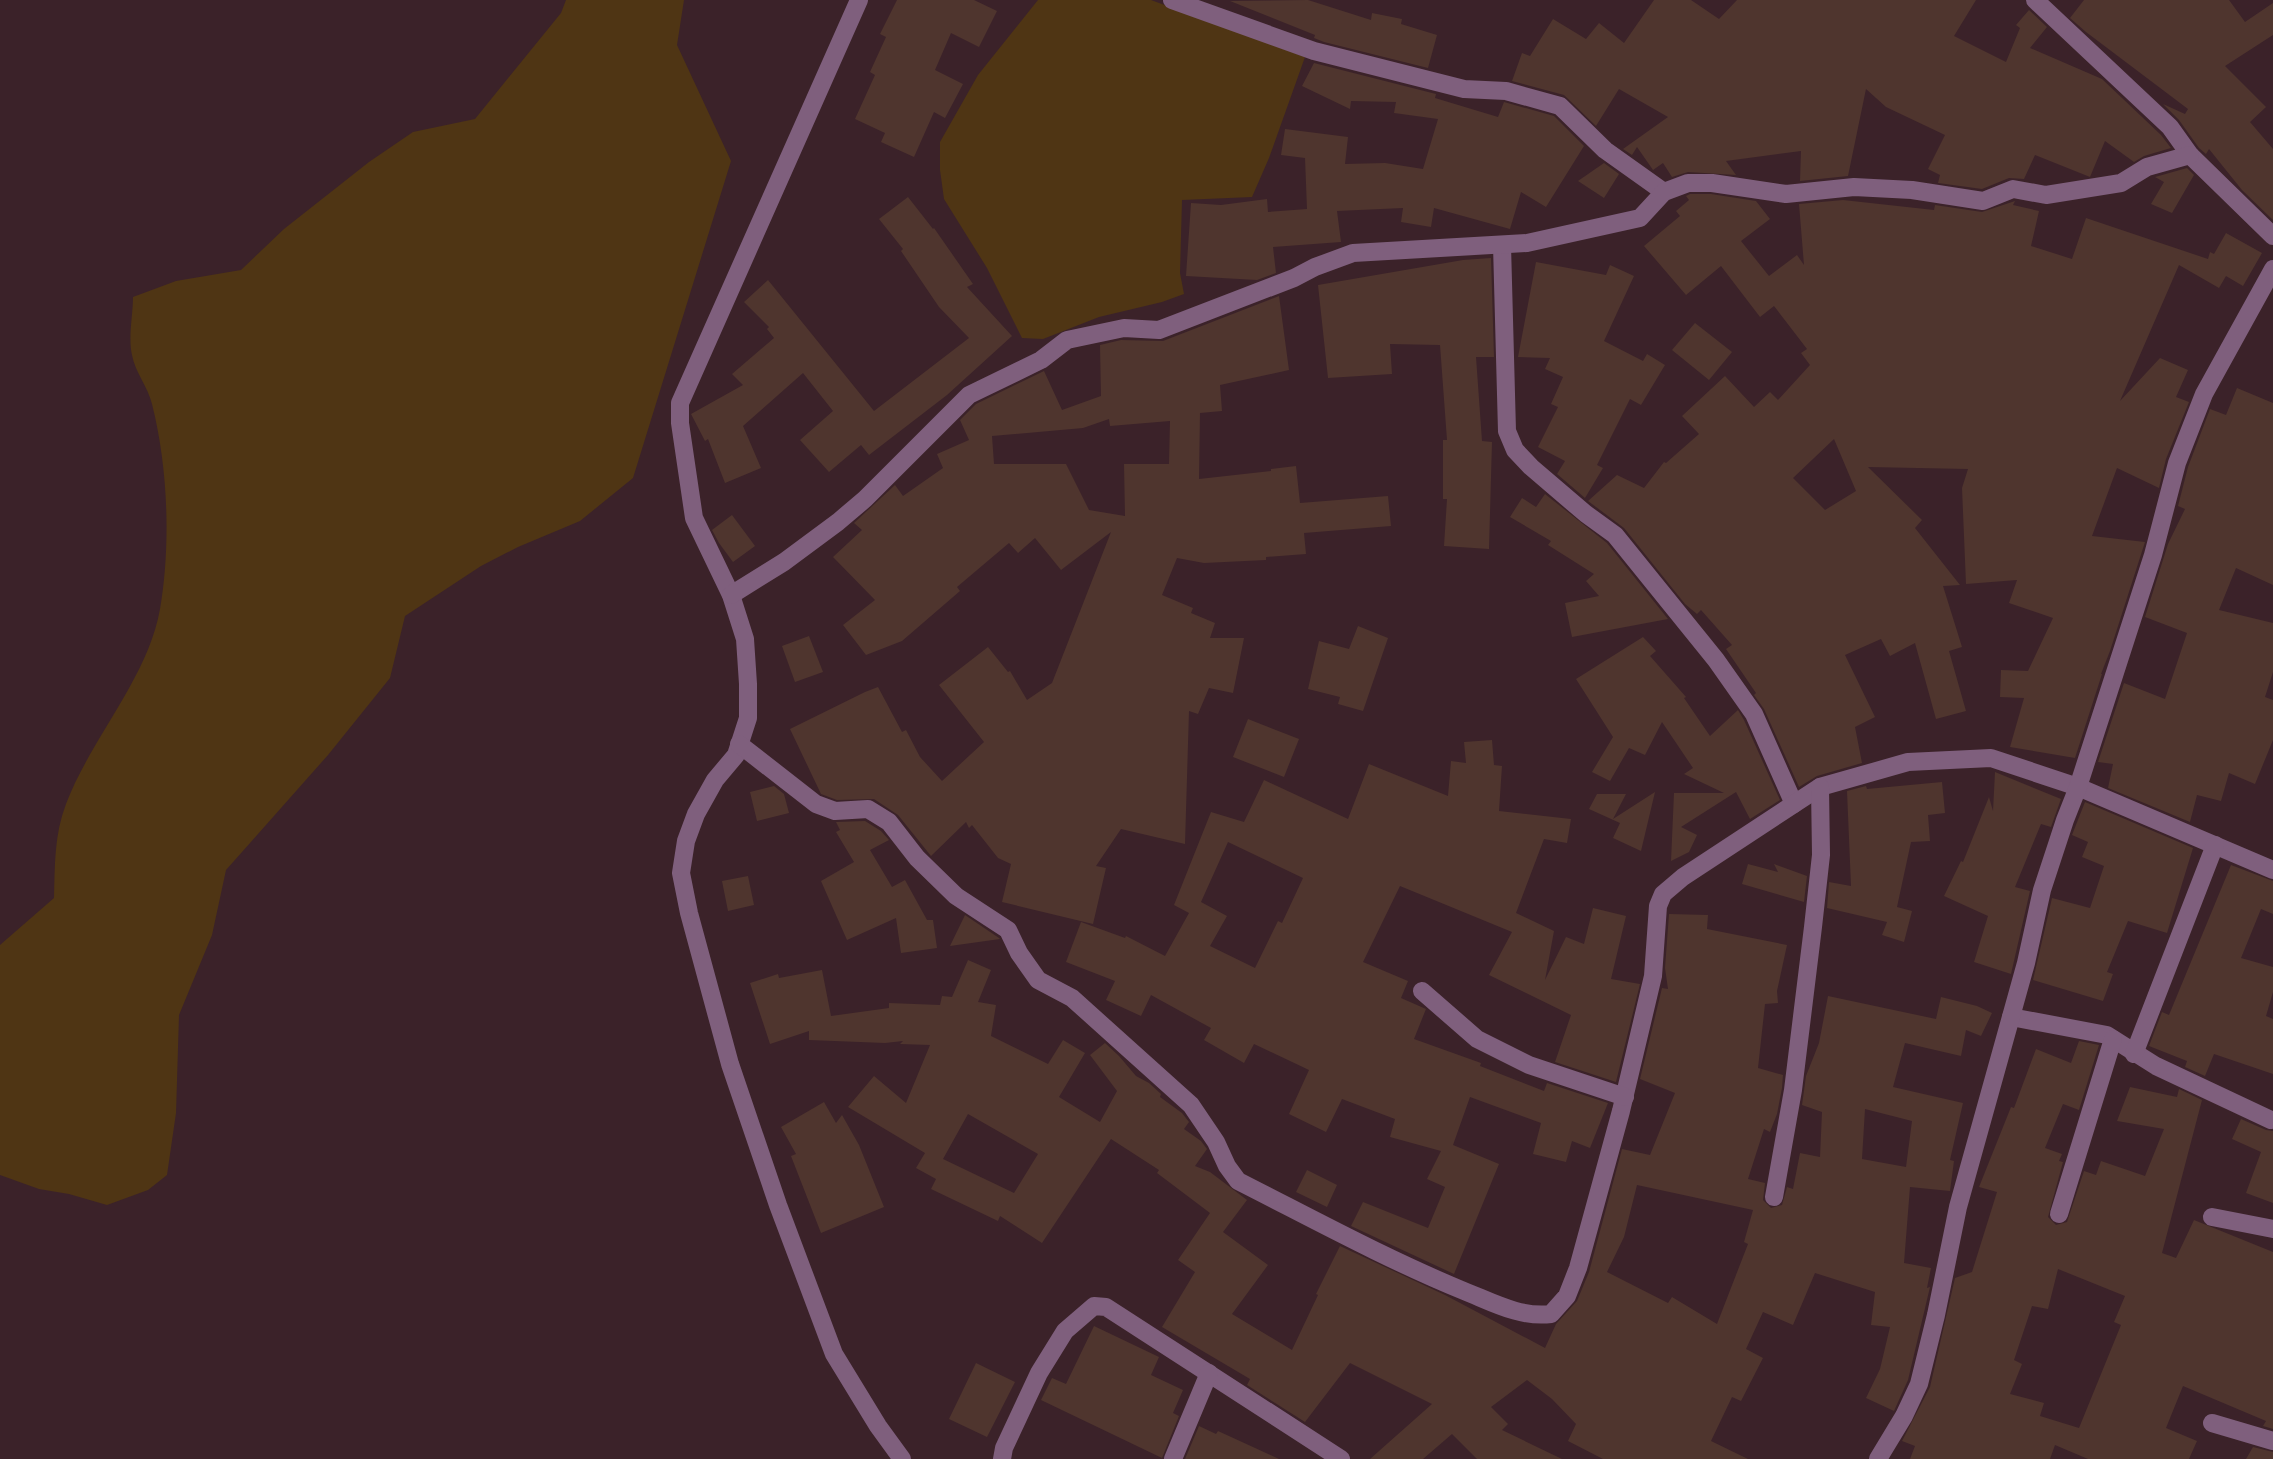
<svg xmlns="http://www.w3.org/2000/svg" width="2273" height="1459" font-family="Cabin,sans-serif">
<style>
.green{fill:#4f3514}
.building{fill:#4f352e;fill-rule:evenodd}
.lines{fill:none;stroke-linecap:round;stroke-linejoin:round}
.street{stroke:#7f5f7d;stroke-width:18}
</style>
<rect width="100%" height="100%" fill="#3b2229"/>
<g class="green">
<path d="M566,0H684L677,45L731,161L633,478L580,521L518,547L481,566L405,616L390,678L328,755L226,870L212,935L179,1015L176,1113L167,1175L148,1190L107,1205L69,1194L39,1189L0,1175V945L54,898C55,866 54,835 66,804C91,738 148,678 160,609C171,545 168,467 152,404C148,387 135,372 132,355C128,338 133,315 133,297L176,281L241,270L284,229L369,162L413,132L475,119L561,13Z"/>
<polygon points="1038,0 1151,0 1305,57 1269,158 1252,197 1182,200 1180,273 1184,294 1162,302 1099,317 1043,339 1022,338 987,268 944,199 940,170 940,142 978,75"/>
</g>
<g class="building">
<polygon points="897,0 974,0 997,11 979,47 951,33 935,70 963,84 945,118 934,112 914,157 881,142 885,133 855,119 875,75 870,72 886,37 880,34"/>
<polygon points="1308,0 1371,20 1372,13 1402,19 1401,24 1437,35 1428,68 1324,42 1314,38 1315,35 1230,1"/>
<polygon points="1654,0 1691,0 1719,19 1737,0 1976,0 1954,36 2006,62 2020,28 2016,25 2029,10 2047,27 2030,48 2102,79 2161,135 2171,148 2144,156 2134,162 2105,141 2090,177 2035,155 2024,179 2009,178 1982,189 1938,183 1940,175 1928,169 1945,135 1886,107 1866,89 1848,176 1800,181 1801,151 1726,161 1736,175 1688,172 1672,177 1663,163 1653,170 1637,147 1632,155 1623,149 1668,117 1619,89 1596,126 1564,95 1512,81 1522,53 1530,56 1553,19 1586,39 1599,23 1624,43"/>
<polygon points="2084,0 2229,0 2245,22 2273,3 2273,35 2225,66 2266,107 2250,122 2273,149 2273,220 2242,190 2209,149 2206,154 2199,148 2179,120 2163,104 2185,114 2188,109 2086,32 2070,18"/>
<polygon points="1314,63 1436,94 1435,98 1498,117 1504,102 1554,116 1584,146 1546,207 1521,192 1510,229 1434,208 1431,227 1401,222 1403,208 1337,211 1341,242 1273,247 1276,273 1257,280 1186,276 1191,203 1221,205 1267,199 1268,212 1307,209 1305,158 1281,155 1285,129 1348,137 1345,164 1385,163 1423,169 1438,119 1394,113 1396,102 1351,101 1350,109 1302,86"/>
<polygon points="1604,163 1619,174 1604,198 1578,181"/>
<polygon points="2187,168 2194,175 2172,213 2151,204 2164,182 2155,177"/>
<path d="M1690,194H1711L1756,201L1770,219L1741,241L1769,276L1797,255L1804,265L1799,204L1843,200L1934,210L1935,205L1982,212L2015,201L2013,205L2039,211L2031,246L2072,259L2086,218L2208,259L2210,252L2214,254L2226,233L2262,253L2243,286L2226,276L2219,288L2179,265L2120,401L2160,358L2188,370L2176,397L2189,402L2166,459L2159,488L2117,468L2092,536L2145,542L2110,651L2101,674H2102L2075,758L2010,747L2024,698L2000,697L2001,670L2028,671L2053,618L2009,603L2017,580L1966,584L1962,488L1968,469L1868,467L1922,520L1915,528L1960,585L1943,586L1962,647L1949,651L1966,711L1936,719L1915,643L1890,656L1881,639L1845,655L1875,717L1855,727L1862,763L1817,776L1799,787L1764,709L1754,695L1756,693L1726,649L1732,645L1701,610L1697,614L1685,604L1624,528L1588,501L1617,475L1644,488L1664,462L1666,463L1699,434L1682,416L1725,376L1754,407L1770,392L1778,400L1810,365L1801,353L1807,349L1774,306L1760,317L1721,266L1686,295L1644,246L1680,216L1676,211L1689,200L1686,196ZM1834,439L1856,491L1825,510L1793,478Z"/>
<polygon points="908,197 933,229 934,228 973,284 967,287 1012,336 947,395 869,455 861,445 829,472 800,440 833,411 803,373 743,426 761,468 725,483 708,439 705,441 691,414 743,385 732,374 774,338 767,329 769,327 744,302 768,280 874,411 969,338 939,307 901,251 903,249 879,219"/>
<polygon points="1491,258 1494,357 1476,357 1482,441 1492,442 1489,549 1444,546 1447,499 1443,499 1443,440 1447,440 1440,345 1390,344 1392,374 1328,378 1318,285 1463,260"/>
<polygon points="1536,262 1606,275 1610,265 1634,276 1604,341 1643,361 1647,354 1665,365 1641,405 1630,399 1597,465 1603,468 1585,498 1557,474 1565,461 1538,447 1558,407 1551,404 1563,377 1545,369 1550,358 1518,357"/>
<path d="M1279,296L1289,370L1220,385L1222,411L1200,413L1199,479L1271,471V469L1296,466L1300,503L1388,496L1391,526L1304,533L1306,554L1266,557V560L1204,563L1177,558L1162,595L1193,608L1191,613L1215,623L1210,638H1244L1233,693L1209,688L1198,714L1189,711L1185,844L1121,829L1096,866L1106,868L1093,924L1002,902L1011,864L998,858L972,825L969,828L966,822L931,856L898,815L874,799L837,800L821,794L790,729L865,692L878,687L902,732L906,730L920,757L942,781L984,742L939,685L988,647L1008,672L1010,671L1027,700L1052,683L1111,532L1061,570L1035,538L1018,553L1009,543L957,587L960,591L902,641L866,655L843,625L875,600L833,557L862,530L854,523L895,485L903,496L943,468L937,454L969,440L960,420L976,404L1044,371L1062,410L1101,396L1100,345L1121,340L1163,341ZM1109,419L1110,426L1170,421L1169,464H1124L1125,516L1089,510L1066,464H994L992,436L1083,428Z"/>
<polygon points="1695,323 1732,352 1709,380 1672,350"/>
<polygon points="2237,388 2273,403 2273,585 2236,568 2219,610 2273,623 2273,672 2265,697 2273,700 2273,740 2255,784 2229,773 2221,801 2197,795 2190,822 2108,788 2113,764 2098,762 2124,683 2165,699 2187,633 2145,617 2168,544 2185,509 2178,506 2188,467 2210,409 2226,415"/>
<polygon points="1545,494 1607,543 1668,619 1572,637 1565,603 1599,596 1586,581 1594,574 1548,545 1551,541 1510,517 1522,498 1536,507"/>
<polygon points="732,515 755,546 733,562 719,543 712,530"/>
<polygon points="1358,626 1388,638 1363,711 1338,704 1340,697 1308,689 1319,641 1349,649"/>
<polygon points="809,636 823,672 795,682 782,646"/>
<polygon points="1643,637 1656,651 1650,656 1686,697 1684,698 1710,736 1738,710 1744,720 1780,800 1750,819 1736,792 1681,827 1697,835 1689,852 1671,861 1674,793 1724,793 1684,774 1693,768 1662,722 1645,755 1629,748 1610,781 1592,772 1613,737 1576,679"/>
<polygon points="1248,719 1299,739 1284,777 1233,757"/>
<path d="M1492,740L1494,765L1502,766L1499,811L1571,819L1567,843L1544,839L1516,913L1554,931L1545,980L1566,937L1584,944L1593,908L1626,916L1611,979L1640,984L1616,1082L1555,1062L1571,1015L1489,975L1512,932L1400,886L1363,962L1408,981L1401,998L1426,1009L1414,1039L1481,1063L1480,1066L1544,1091L1547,1083L1608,1103L1590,1148L1572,1141L1566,1162L1533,1154L1541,1123L1470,1097L1453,1145L1499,1164L1454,1274L1351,1226L1363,1202L1428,1228L1445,1187L1427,1179L1441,1151L1390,1137L1395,1119L1342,1099L1326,1132L1289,1114L1309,1070L1254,1044L1244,1063L1204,1040L1211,1028L1151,995L1141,1016L1106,1000L1115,981L1066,962L1081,922L1125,938L1126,936L1165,956L1189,913L1174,905L1211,812L1244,822L1264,780L1348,819L1369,764L1448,796L1451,761L1466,763L1464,742ZM1228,842L1303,878L1282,923L1278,921L1255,968L1210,946L1227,916L1201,902Z"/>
<polygon points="1995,772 2061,799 2051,827 2041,824 2015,887 2030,891 2011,974 1974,962 1988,916 1944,896 1961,861 1963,862 1989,797 1993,811"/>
<polygon points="1942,782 1945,813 1928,815 1930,841 1911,842 1897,907 1912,911 1904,942 1882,935 1887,922 1827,908 1829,882 1851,886 1847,791 1866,786 1867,789"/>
<polygon points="774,786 784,794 789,813 757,821 750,792"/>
<polygon points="1655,792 1641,851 1613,838 1620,823 1589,809 1597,794 1626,794 1613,819"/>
<polygon points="2085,802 2193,848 2167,933 2128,921 2107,972 2113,974 2103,1001 2033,980 2052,898 2090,908 2104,866 2082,857 2088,842 2072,835"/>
<polygon points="865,821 881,831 889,840 870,850 892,887 905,880 927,920 933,920 937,948 901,953 896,918 847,940 821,881 854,862 836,832 840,830 836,822"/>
<polygon points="1748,864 1778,872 1774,864 1807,876 1804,902 1742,884"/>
<polygon points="2231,865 2273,881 2273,914 2261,909 2241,958 2273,967 2273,992 2266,1016 2273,1019 2273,1074 2214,1054 2205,1076 2185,1067 2187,1061 2149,1046 2162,1012 2169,1015"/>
<polygon points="748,876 754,905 728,911 722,881"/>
<path d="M1669,914L1708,915L1707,929L1787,945L1777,991L1778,1003L1765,1004L1758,1068L1783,1075L1782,1088L1777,1114L1770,1132L1764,1129L1748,1179L1765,1183L1763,1200L1771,1208L1782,1205L1787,1187L1793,1189L1800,1153L1820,1157L1822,1112L1802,1105L1806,1076L1819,1043L1828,996L1936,1019L1941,997L1977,1006L1992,1013L1981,1036L1966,1030L1961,1056L1905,1043L1893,1087L1963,1103L1950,1160L1954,1161L1950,1191L1910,1187L1904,1263L1931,1268L1927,1288L1930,1287L1908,1380L1894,1411L1866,1398L1880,1369L1890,1327L1871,1325L1875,1292L1815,1273L1793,1325L1763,1312L1746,1349L1763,1358L1741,1401L1732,1397L1711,1441L1748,1459H1603L1568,1441L1576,1424L1552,1399L1527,1380L1491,1407L1508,1424L1502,1430L1562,1459H1477L1452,1434L1423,1459H1370L1432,1404L1350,1363L1305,1422L1247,1385L1250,1379L1162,1327L1195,1272L1178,1260L1210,1213L1157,1173L1159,1170L1111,1139L1042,1243L1000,1216L998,1221L931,1189L936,1179L916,1168L925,1153L848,1107L874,1076L906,1103L930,1045L900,1044L903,1041L885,1043L809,1040V1031L770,1044L750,983L778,974L779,978L822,970L831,1016L889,1008V1003L940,1005L942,996L952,997L968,960L991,970L978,1002L996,1005L991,1036L1048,1064L1063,1040L1085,1053L1059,1097L1100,1122L1117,1091L1090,1055L1105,1043L1119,1056L1136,1076L1149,1083L1161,1094L1160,1097L1182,1113L1189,1122L1184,1129L1201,1141L1207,1149L1195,1166L1210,1172L1247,1200L1223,1232L1268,1265L1232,1314L1292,1350L1318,1295L1316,1294L1340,1246L1445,1295L1545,1348L1556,1324L1577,1301L1589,1272L1622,1149L1650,1155L1675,1093L1640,1079L1662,988L1668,989L1665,968ZM1865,1109L1912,1121L1906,1167L1862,1159ZM968,1114L1038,1154L1014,1193L943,1159ZM1637,1185L1753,1210L1744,1242L1748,1244L1717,1324L1672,1297L1668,1303L1607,1272L1624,1237Z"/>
<polygon points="965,915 999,938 1000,939 950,946"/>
<path d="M2079,1041L2099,1045L2079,1110L2063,1104L2045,1148L2062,1154L2059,1161L2063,1162L2048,1217L2056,1225L2067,1222L2084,1171L2096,1175L2101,1161L2145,1176L2164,1129L2117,1121L2130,1087L2177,1097L2179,1089L2202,1100L2162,1253L2176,1258L2194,1220L2273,1252V1429L2263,1426L2266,1421L2183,1386L2166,1428L2197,1441L2189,1459H2088L2055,1445L2050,1459H1910L1915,1446L1902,1441L1930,1387L1955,1278L1972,1272L1997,1192L1979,1187L2011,1107L2014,1108L2036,1049L2071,1063ZM2058,1269L2125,1296L2114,1322L2121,1325L2079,1428L2040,1416L2044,1403L2010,1394L2022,1364L2014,1360L2032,1306L2048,1309Z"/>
<polygon points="824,1102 836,1123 842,1115 859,1145 884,1207 821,1233 791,1156 796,1154 781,1127"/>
<polygon points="2241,1119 2266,1130 2273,1131 2273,1203 2246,1193 2261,1152 2232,1139"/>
<polygon points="1307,1170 1337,1185 1327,1207 1296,1192"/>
<polygon points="1094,1326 1159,1357 1151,1375 1183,1390 1173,1413 1179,1416 1162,1458 1041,1400 1052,1378 1066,1384"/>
<polygon points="976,1363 1015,1382 987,1437 949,1419"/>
<polygon points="1199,1426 1216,1434 1218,1431 1279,1459 1185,1459"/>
<polygon points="2253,1447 2273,1452 2273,1459 2246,1459"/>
</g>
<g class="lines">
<g class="street">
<polyline points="859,0 680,403 680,423 694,518 731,595 745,639 748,684 748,718 736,755 715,780 696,814 686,841 681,873 689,913 730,1064 778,1205 834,1354 878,1426 902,1459"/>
<polyline points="1172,0 1314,51 1464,89 1506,91 1560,106 1605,150 1664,192"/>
<polyline points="2035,0 2170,127 2190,155 2273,236"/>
<polyline points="1502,245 1507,431 1515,450 1531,467 1586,514 1615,535 1716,660 1754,714 1794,804"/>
<polyline points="731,595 784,562 838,522 865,499 969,395 1041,360 1067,340 1124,328 1159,330 1294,278 1315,267 1353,253 1527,243 1640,218 1664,192 1688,183 1712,183 1786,194 1854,187 1912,190 1983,201 2013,189 2046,195 2121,183 2147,167 2190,155"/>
<path d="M739,744L816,804L835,811L868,809L889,822L917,858L956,896L1008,930L1019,953L1038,980L1072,998L1191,1105L1216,1142L1227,1166L1238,1181C1313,1219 1386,1259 1464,1291C1492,1302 1520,1318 1551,1314L1567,1296L1578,1268L1621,1111L1653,976L1658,906L1663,894L1683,877L1820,787L1908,762L1991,758L2078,787L2273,870"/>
<polyline points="1422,991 1477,1039 1529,1065 1625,1097"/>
<polyline points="2011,1017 2107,1035 2156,1066 2271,1120"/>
<polyline points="2134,1054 2215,845"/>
<polyline points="1774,1197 1793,1090 1813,927 1821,855 1820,787"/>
<polyline points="2059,1214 2113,1039"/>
<polyline points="2212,1217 2273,1229"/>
<polyline points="2212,1423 2273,1441"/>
<polyline points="1002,1459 1004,1448 1039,1373 1065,1331 1094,1306 1106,1307 1341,1459"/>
<polyline points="1173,1459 1209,1373"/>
<polyline points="1878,1459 1904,1416 1919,1384 1936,1315 1958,1207 2026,963 2042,890 2065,820 2078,787 2153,555 2177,463 2204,394 2273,269"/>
</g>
</g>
</svg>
